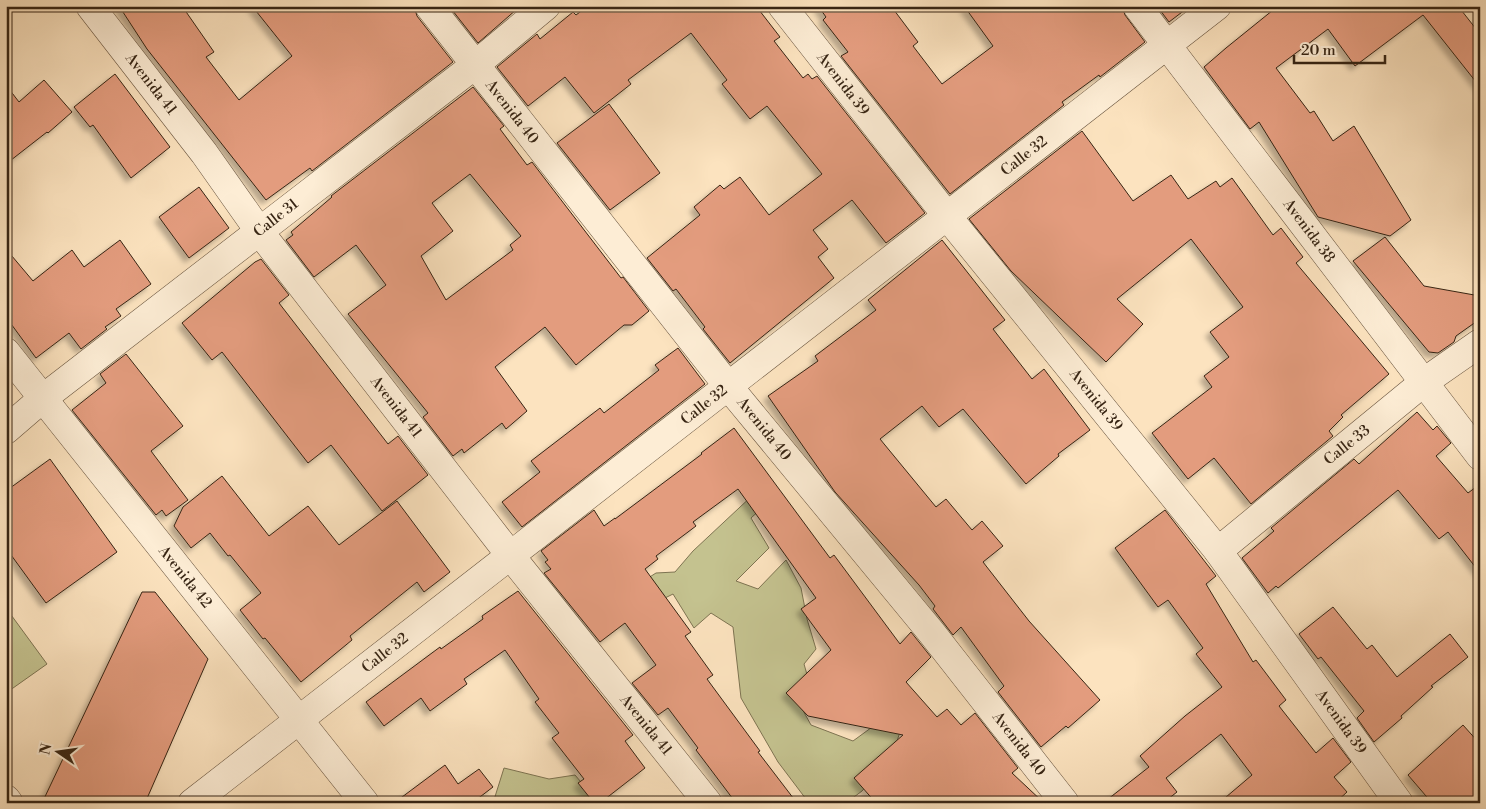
<svg xmlns="http://www.w3.org/2000/svg" width="1486" height="809" font-family="'Libre Bodoni',serif">
<style>
.green{fill:#c4c28f;stroke:#7e7452}
.building{fill:#e39c7e;stroke:#372514;fill-rule:evenodd;filter:url(#shadow)}
.lines{fill:none;stroke-linecap:round;stroke-linejoin:round}
.minor-casing{stroke:#68543f;stroke-width:29}
.minor{stroke:#fdedd5;stroke-width:28}
.labels{text-anchor:middle;dominant-baseline:central;stroke-width:5;stroke-linejoin:round;paint-order:stroke}
.street-label{font-size:15px;fill:#372514;stroke:#fdedd5}
</style>
<defs>
<filter id="shadow"><feDropShadow dx="-4.5" dy="4.5" stdDeviation="2.5" flood-color="#0004"/></filter>
</defs>
<rect width="100%" height="100%" fill="#fce3bf"/>
<filter id="stains"><feTurbulence type="fractalNoise" baseFrequency=".004" numOctaves="4"/><feColorMatrix values="0 0 0 0 .2 0 0 0 0 .09 0 0 0 0 .02 0 0 0 .5 -.17"/></filter>
<radialGradient id="worn" r=".72"><stop offset=".6" stop-color="#630" stop-opacity="0"/><stop offset="1" stop-color="#630" stop-opacity=".3"/></radialGradient>
<g class="green">
<polygon points="754,494 763,507 751,518 769,548 736,581 758,589 786,560 801,588 807,619 816,649 804,664 808,678 795,696 811,725 853,741 879,722 902,726 891,759 862,791 846,803 809,803 778,762 741,698 733,627 711,613 694,628 673,594 647,607 631,589 656,573 675,572 693,551"/>
<polygon points="6,608 47,664 6,693"/>
<polygon points="504,768 549,779 575,775 599,803 493,803"/>
</g>
<g class="building">
<polygon points="119,6 182,6 214,52 206,57 239,100 292,56 252,6 414,6 417,16 453,62 312,171 310,168 266,200 147,49"/>
<polygon points="449,6 515,6 517,9 478,43"/>
<polygon points="588,6 756,6 780,37 774,41 803,78 808,74 812,79 817,76 925,213 886,243 852,200 813,230 828,249 818,257 834,278 730,363 703,329 705,327 676,289 673,291 647,258 700,215 694,207 720,185 724,189 740,177 769,215 822,174 767,106 750,119 722,84 727,80 691,33 628,80 631,84 594,113 565,77 528,106 497,67 537,34 540,39 573,12 576,15"/>
<polygon points="818,6 891,6 918,42 913,46 942,84 993,46 964,6 1122,6 1125,15 1145,42 1100,77 1099,75 1062,102 1064,105 950,194 841,56 848,52 823,20 826,17"/>
<polygon points="1157,6 1190,6 1169,22"/>
<polygon points="1278,6 1458,6 1480,34 1480,87 1423,15 1355,66 1328,29 1276,68 1310,113 1314,111 1333,141 1354,126 1411,220 1390,236 1318,217 1259,122 1250,129 1204,67 1226,48"/>
<polygon points="115,74 170,147 131,178 93,125 90,127 74,107"/>
<polygon points="44,80 72,112 48,133 47,132 6,164 6,85 19,102"/>
<path d="M473,87L504,126L500,129L527,165L532,162L621,278L623,277L649,311L632,325H624L576,365L545,327L495,367L527,411L506,429L502,423L464,453L462,449L453,456L423,417L428,413L348,314L386,285L356,245L314,277L286,240L293,235L291,232L332,197L331,196ZM470,174L521,236L510,245L513,250L446,300L421,256L453,231L432,203Z"/>
<polygon points="609,104 660,173 610,210 557,143"/>
<polygon points="1082,131 1133,201 1171,175 1188,199 1216,181 1220,187 1232,178 1273,235 1281,228 1303,257 1296,263 1389,374 1341,415 1343,417 1329,431 1333,436 1251,504 1214,458 1188,479 1152,433 1212,387 1204,376 1229,357 1210,332 1243,307 1191,239 1117,299 1143,324 1106,362 1011,271 969,219"/>
<polygon points="199,187 229,228 189,258 159,217"/>
<polygon points="1385,237 1424,286 1480,296 1480,319 1456,336 1454,342 1438,353 1429,352 1353,261"/>
<polygon points="120,240 151,284 116,309 121,316 105,327 107,329 81,349 69,333 36,358 6,317 6,249 33,281 72,250 84,267"/>
<polygon points="942,240 1005,320 993,329 1032,379 1044,369 1090,430 1058,454 1059,456 1026,484 963,409 939,427 922,406 880,439 936,507 946,499 972,530 982,521 1003,546 983,562 1029,621 1100,700 1068,728 1066,726 1041,747 998,692 1004,686 961,627 953,635 933,609 935,606 919,585 835,492 768,396 818,361 815,356 876,310 868,300"/>
<polygon points="261,259 289,295 279,303 388,444 398,436 428,475 382,511 331,445 308,463 222,352 212,360 182,323 255,262"/>
<polygon points="678,348 705,384 522,527 502,502 540,472 531,461 600,408 604,413 659,370 655,365"/>
<polygon points="126,354 183,426 151,451 188,500 166,516 162,510 156,515 72,410 106,383 100,374"/>
<polygon points="1417,412 1433,430 1437,426 1451,443 1436,456 1468,493 1480,484 1480,573 1448,532 1439,539 1398,490 1278,588 1276,586 1268,593 1242,558 1274,531 1271,528 1354,459 1359,464"/>
<polygon points="734,428 830,558 834,555 900,644 911,632 931,657 906,682 937,717 947,709 961,725 975,713 1018,768 1012,773 1044,803 876,803 854,778 903,735 808,716 786,693 831,650 801,609 816,598 738,489 693,522 696,526 656,556 658,559 645,569 691,632 685,636 713,675 707,679 760,751 758,752 797,803 736,803 696,750 698,748 668,708 658,715 632,683 656,665 625,623 600,642 544,573 551,569 545,562 548,560 541,551 594,510 604,526 615,518 615,519 702,454 701,453"/>
<polygon points="50,459 117,552 46,603 6,548 6,491"/>
<polygon points="222,476 269,536 308,506 339,545 397,501 450,572 424,592 417,582 350,636 352,640 301,682 265,638 263,639 240,610 261,593 230,555 228,556 210,533 191,548 174,526 183,507"/>
<polygon points="1165,510 1216,576 1206,584 1253,662 1256,660 1286,700 1279,706 1316,753 1333,738 1351,762 1334,777 1347,792 1335,803 1219,803 1252,775 1221,734 1166,778 1177,792 1163,803 1103,803 1149,767 1140,756 1185,716 1222,687 1196,654 1203,648 1168,600 1158,607 1115,548"/>
<polygon points="518,591 633,735 625,741 645,768 600,803 594,803 578,783 584,779 552,738 559,733 535,702 539,699 505,650 464,679 467,684 430,711 421,698 384,726 366,702 440,647 441,649 483,619 482,616"/>
<polygon points="142,592 155,592 208,659 145,803 42,803"/>
<polygon points="1333,607 1367,649 1372,645 1397,677 1450,634 1468,657 1431,686 1433,687 1401,716 1402,718 1374,742 1357,718 1364,711 1321,657 1318,659 1299,634"/>
<polygon points="1463,725 1480,744 1480,803 1432,803 1408,775"/>
<polygon points="445,765 458,784 479,769 493,787 472,803 394,803"/>
</g>
<g class="lines">
<defs>
<g id="minor">
<polyline points="90,6 204,153 259,231 510,555 708,803"/>
<polyline points="429,6 728,386 931,632 1065,803"/>
<polyline points="782,6 947,216 1218,551 1399,803"/>
<polyline points="1137,6 1480,456"/>
<polyline points="6,352 365,803"/>
<polyline points="6,430 42,399 475,65 546,6"/>
<polyline points="1218,551 1424,382 1480,343"/>
<polyline points="6,799 9,803"/>
<polyline points="192,803 1217,6"/>
</g>
</defs>
<use href="#minor" class="minor-casing"/>
<use href="#minor" class="minor"/>
</g>
<g class="labels">
<g class="street-label">
<text transform="translate(151 84) rotate(52)">Avenida 41</text>
<text transform="translate(843 84) rotate(52)">Avenida 39</text>
<text transform="translate(512 112) rotate(52)">Avenida 40</text>
<text transform="translate(1024 156) rotate(-38)">Calle 32</text>
<text transform="translate(276 218) rotate(-38)">Calle 31</text>
<text transform="translate(1309 231) rotate(53)">Avenida 38</text>
<text transform="translate(1096 400) rotate(51)">Avenida 39</text>
<text transform="translate(704 405) rotate(-38)">Calle 32</text>
<text transform="translate(396 407) rotate(52)">Avenida 41</text>
<text transform="translate(764 429) rotate(51)">Avenida 40</text>
<text transform="translate(1347 445) rotate(-39)">Calle 33</text>
<text transform="translate(185 577) rotate(51)">Avenida 42</text>
<text transform="translate(385 653) rotate(-38)">Calle 32</text>
<text transform="translate(1341 722) rotate(54)">Avenida 39</text>
<text transform="translate(646 725) rotate(51)">Avenida 41</text>
<text transform="translate(1019 744) rotate(52)">Avenida 40</text>
</g>
</g>
<rect width="1486" height="809" fill="none" stroke="#fce3bf" stroke-width="25"/>
<rect x="8" y="8" width="1471" height="794" fill="none" stroke="#372514" stroke-width="2.5"/>
<rect x="12" y="12" width="1461" height="784" fill="none" stroke="#372514"/>
<g transform="translate(58 752) rotate(283)" stroke="#fdedd5" stroke-width="4" paint-order="stroke">
<path d="M0-4L9 19L0 12L-9 19Z" fill="#372514"/>
<text y="-8" font-size="14" font-weight="bold" text-anchor="middle" fill="#372514">N</text>
</g>
<path d="M1294 55v8h91v-8" fill="none" stroke="#372514" stroke-width="2.5"/>
<text x="1301" y="55" font-size="15" fill="#372514" stroke="#fdedd5" stroke-width="4" paint-order="stroke">20 m</text>
<rect width="100%" height="100%" filter="url(#stains)"/>
<rect width="100%" height="100%" fill="url(#worn)"/>
</svg>
